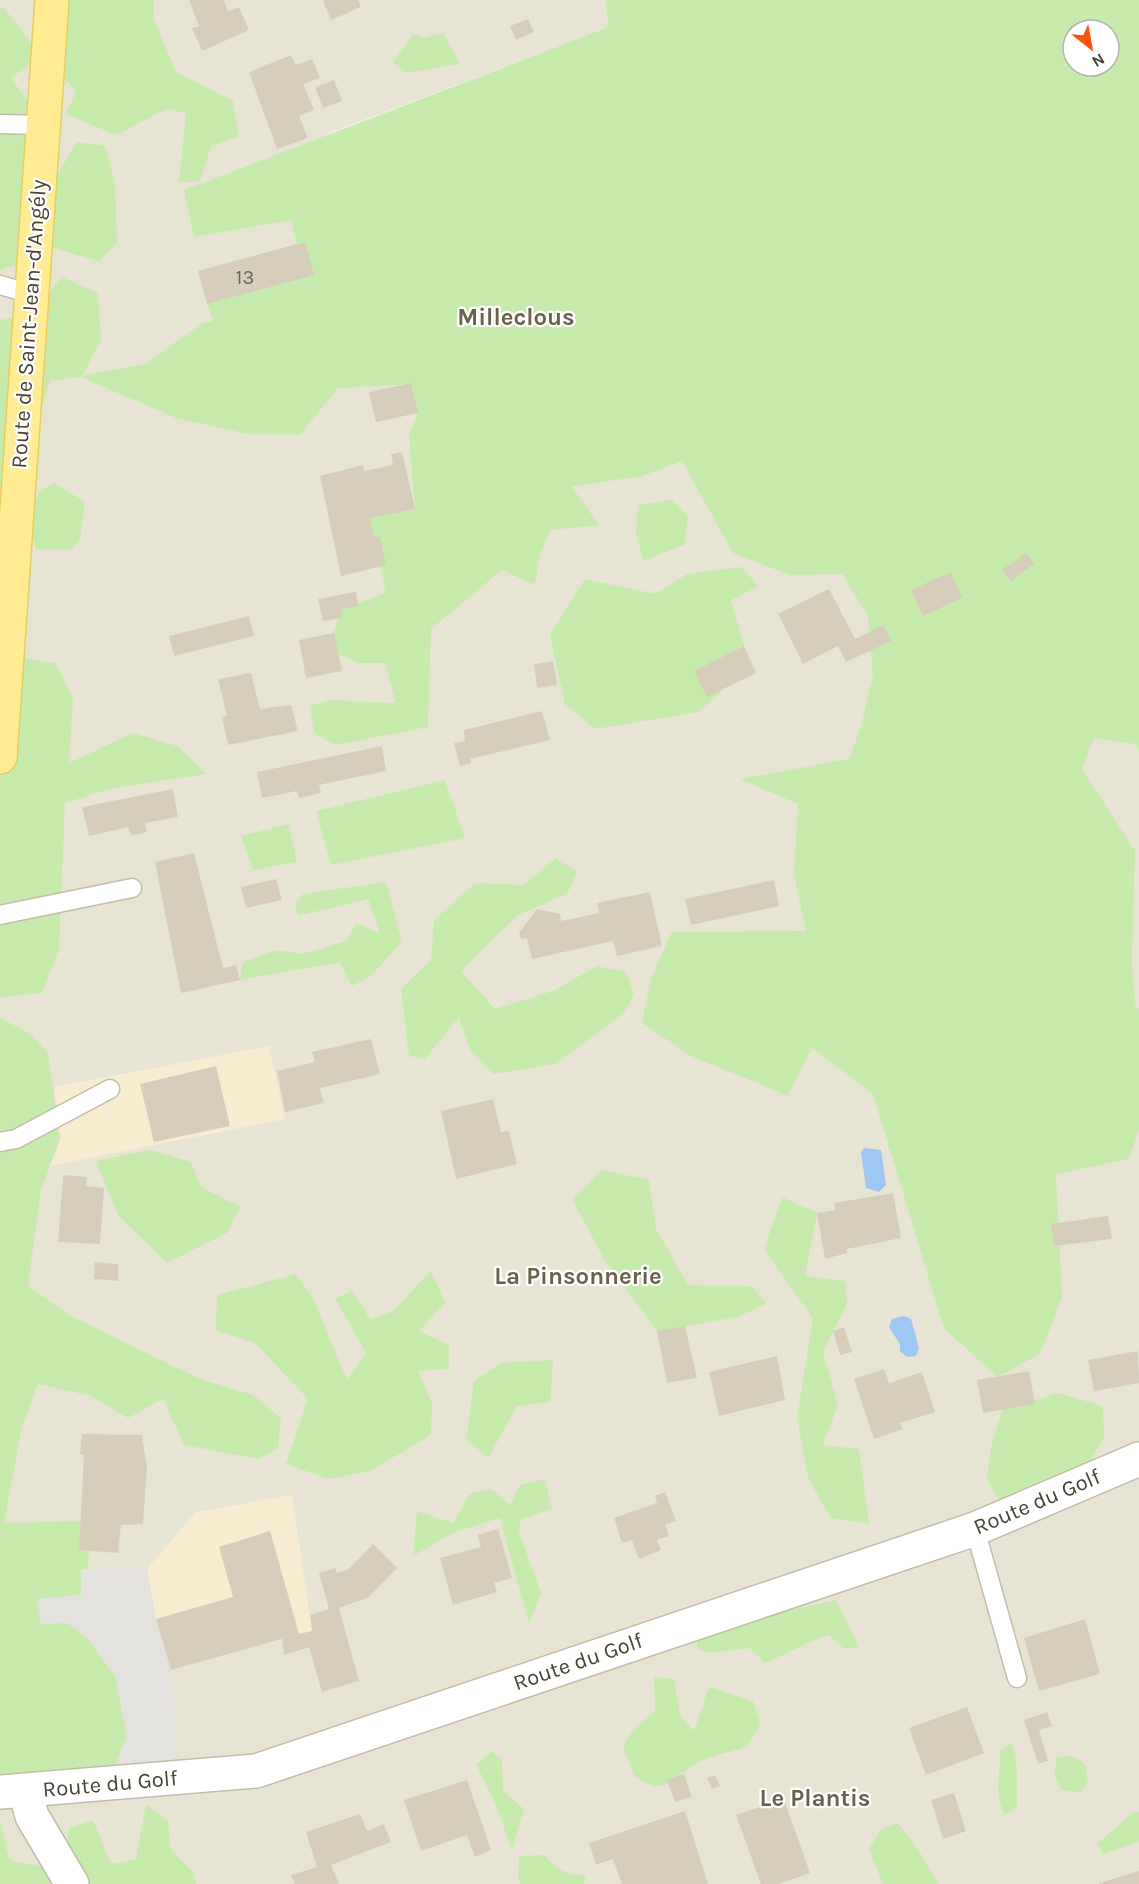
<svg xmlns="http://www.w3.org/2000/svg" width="1139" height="1884" font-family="Karla,sans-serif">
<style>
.residential{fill:#e8e4d4}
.commercial{fill:#f7ebd0}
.green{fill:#c7eaad;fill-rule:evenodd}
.parking{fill:#e4e2de}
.water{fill:#9fc7f3}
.building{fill:#d6cebb}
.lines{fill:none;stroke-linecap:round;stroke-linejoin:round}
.service-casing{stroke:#c2bdab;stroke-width:21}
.minor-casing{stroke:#c2bdab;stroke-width:36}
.primary-casing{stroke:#e8ce5f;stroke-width:36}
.service{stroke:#fff;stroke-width:18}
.minor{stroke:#fff;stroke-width:33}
.primary{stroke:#ffec93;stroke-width:33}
.labels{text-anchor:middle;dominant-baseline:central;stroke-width:4.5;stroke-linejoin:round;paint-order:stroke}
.number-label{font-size:20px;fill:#6b6556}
.street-label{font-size:22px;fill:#474235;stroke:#fff}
.neighbourhood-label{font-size:24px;font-weight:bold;fill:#6a614c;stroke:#fff}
</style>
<rect width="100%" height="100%" fill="#f4f1e6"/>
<polygon class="residential" points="0,0 605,0 610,27 329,133 474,503 643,476 683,460 733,553 1050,531 1139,752 1139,1884 0,1884"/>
<g class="commercial">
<polygon points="269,1046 285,1119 50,1166 60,1139 54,1087"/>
<polygon points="292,1495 312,1631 171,1670 156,1619 147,1569 196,1512"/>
</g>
<g class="green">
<polygon points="60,0 154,0 154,19 176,72 233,101 239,137 211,146 200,181 179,183 186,113 167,109 116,135 66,114 76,91 53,66"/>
<path d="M605,0H1139V752L1136,744L1094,738L1082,769L1135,851L1132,958L1135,1005L1139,1009V1129L1129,1159L1056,1174L1062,1297L1040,1354L997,1377L944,1328L873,1094L812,1048L788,1096L691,1056L642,1023L651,978L672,932L806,931L794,874L798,804L740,779L849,759L861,727L873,675L868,616L842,574L790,575L733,553L682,461L643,476L572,487L599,525L551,530L540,555L535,585L502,570L431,629L428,727L335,745L314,733L310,706L328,700L396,703L385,663H360L328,650L341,609L386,593L370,518L415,508L409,436L418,413L411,384L338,388L300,435L248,434L176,418L81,377L50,381L19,477L0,488V320L30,315L62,277L98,293L101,340L82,376L145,364L201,324L213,321L198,271L297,244L291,220L194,237L184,190L609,27ZM1073,30H1109V66H1073Z"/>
<polygon points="3,7 41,55 11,78 35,112 21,263 0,270 0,8"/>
<polygon points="443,33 460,64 405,73 393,62 413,34 424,38"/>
<polygon points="76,142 105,146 115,183 117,243 99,261 46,246 56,178"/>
<polygon points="54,483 85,502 80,540 71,550 36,549 26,517 41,490"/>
<polygon points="672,500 688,516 684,545 643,561 636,532 638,505"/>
<polygon points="743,567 758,587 731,600 744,646 726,687 698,712 595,729 565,704 550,635 585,579 656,594 687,574"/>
<polygon points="0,650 28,659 56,663 73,700 69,763 133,733 177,746 207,774 109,789 65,803 59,949 42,993 0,997"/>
<polygon points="445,780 465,838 331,865 316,811"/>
<polygon points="289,824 297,862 253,870 241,836"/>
<polygon points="556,858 577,872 567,894 518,915 461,971 495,1009 553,991 597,966 626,972 634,995 623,1014 555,1064 493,1074 471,1052 459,1017 425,1059 409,1056 401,989 431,960 434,920 475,883 524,885"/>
<polygon points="386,882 402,941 372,975 352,986 340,962 240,980 243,962 277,950 302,954 346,941 357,923 380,934 368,899 298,916 295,905 303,894"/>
<polygon points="0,1018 31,1034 48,1053 60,1139 41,1190 28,1286 71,1316 200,1379 253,1395 281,1418 278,1448 258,1459 184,1445 163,1399 128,1418 91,1396 38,1384 22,1427 4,1523 81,1521 80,1550 89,1551 88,1569 81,1570 81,1595 37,1599 88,1639 115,1676 127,1735 114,1770 0,1778"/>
<polygon points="149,1150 191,1162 201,1187 240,1207 227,1233 167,1263 118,1215 96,1161"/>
<polygon points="602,1170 649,1180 656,1229 688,1285 752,1286 766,1304 737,1317 657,1331 604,1259 572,1199"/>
<polygon points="782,1197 817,1213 805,1276 845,1281 847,1304 823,1352 838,1405 823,1445 859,1449 869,1524 831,1518 808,1478 797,1417 813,1319 764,1249"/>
<polygon points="431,1271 445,1303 419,1331 449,1345 449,1369 418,1371 432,1403 431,1435 370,1471 329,1479 286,1464 308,1399 255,1343 216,1330 217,1295 296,1274 313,1298 347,1380 366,1353 335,1298 353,1291 370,1319 392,1312"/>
<polygon points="553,1360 550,1402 517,1406 488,1458 466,1440 474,1381 501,1363"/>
<polygon points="1058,1393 1103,1406 1104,1437 1088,1464 1001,1502 987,1480 991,1447 1002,1410"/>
<polygon points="545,1479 552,1509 521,1519 519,1532 541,1593 529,1623 500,1518 452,1533 413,1556 417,1511 453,1523 469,1494 491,1489 510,1505 520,1485"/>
<path d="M836,1600L859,1647L844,1649L829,1635C806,1642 788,1654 765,1663L749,1648L709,1653L698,1649L697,1641L766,1615Z"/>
<polygon points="654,1677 674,1679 680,1715 694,1731 709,1687 753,1701 760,1725 746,1747 701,1760 663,1786 653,1786 634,1776 623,1747 632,1731 655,1711"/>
<path d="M1011,1743C1020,1762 1016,1785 1017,1807L1005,1815C993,1792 1001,1776 1000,1750Z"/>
<polygon points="492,1751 502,1760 503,1791 524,1809 512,1851 497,1807 476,1764"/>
<polygon points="1073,1756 1085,1764 1088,1782 1080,1792 1061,1790 1054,1775 1057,1757"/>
<polygon points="146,1804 168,1821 171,1850 194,1873 196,1884 83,1884 67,1847 69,1828 93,1820 111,1864 136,1859"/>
<polygon points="1135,1811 1139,1813 1139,1842 1103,1854 1097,1844"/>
<polygon points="0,1820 9,1860 53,1869 50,1884 0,1884"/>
<polygon points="897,1823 914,1843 939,1884 883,1884 869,1849 881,1830"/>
<path d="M545,1855C557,1871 566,1874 586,1876L584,1884H521L518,1880L519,1856Z"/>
</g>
<polygon class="parking" points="147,1569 156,1619 171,1670 178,1766 114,1770 127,1735 115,1676 88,1639 69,1623 41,1624 37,1599 81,1595 81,1570"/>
<g class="water">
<polygon points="864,1148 881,1150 886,1185 879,1192 866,1188 861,1152"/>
<polygon points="904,1316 911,1319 919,1348 916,1356 907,1357 900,1351 900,1344 889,1327 892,1319"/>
</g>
<g class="building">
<polygon points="189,0 224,0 228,11 239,7 249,30 202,51 192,28 199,26"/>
<polygon points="326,0 358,0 361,7 331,20 323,1"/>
<polygon points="528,19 534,32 516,40 510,26"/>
<polygon points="291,55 296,65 312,59 320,78 303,84 314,110 299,116 308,138 277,149 249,72"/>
<polygon points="334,80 342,101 323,108 315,87"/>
<polygon points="305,242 314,275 207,304 198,271"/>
<polygon points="411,383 418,413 376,422 369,392"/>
<polygon points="402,452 415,509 370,518 374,537 380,537 386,565 341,576 320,476 363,465 364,471 393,465 391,454"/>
<polygon points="1026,553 1034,564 1011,581 1002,570"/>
<polygon points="951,572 962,598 923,616 911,590"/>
<polygon points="829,589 855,639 883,625 891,641 846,662 838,646 803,664 778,614"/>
<polygon points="356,592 358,606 341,609 343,618 323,621 318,599"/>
<polygon points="249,616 254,636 174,656 169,636"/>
<polygon points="334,633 342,671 306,678 299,640"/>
<polygon points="744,646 756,673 707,697 694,671"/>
<polygon points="553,661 557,685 537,688 534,664"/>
<polygon points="251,673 260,709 291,705 298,731 228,745 222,717 227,716 218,679"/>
<polygon points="542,711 550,740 470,759 471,763 460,766 454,743 465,741 464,730"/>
<polygon points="382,746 386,771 319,785 321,793 299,798 297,791 262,798 257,772"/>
<polygon points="173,789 178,817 145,823 147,832 140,834 131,835 128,827 89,836 82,807"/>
<polygon points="194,853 223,968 236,965 240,980 181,993 155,862"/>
<polygon points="276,879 282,900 246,908 241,887"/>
<polygon points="774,880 779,906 691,925 685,899"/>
<polygon points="650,892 662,946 617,956 613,941 532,959 527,938 521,939 519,933 537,909 560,914 561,921 599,913 597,903"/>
<polygon points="371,1039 380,1074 320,1088 324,1103 285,1112 277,1071 315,1062 312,1052"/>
<polygon points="216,1066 230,1126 154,1142 140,1084"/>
<polygon points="493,1099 501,1132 509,1131 517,1164 456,1179 441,1111"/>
<polygon points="63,1175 87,1177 86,1186 104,1188 100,1244 58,1242"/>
<polygon points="893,1193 901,1238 847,1249 847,1253 825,1259 817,1213 835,1210 834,1203"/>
<polygon points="1108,1216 1112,1239 1054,1246 1051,1224"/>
<polygon points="95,1262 118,1264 118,1281 94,1279"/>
<polygon points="685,1326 697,1378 667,1383 657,1331"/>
<polygon points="844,1327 852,1352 840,1355 833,1331"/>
<polygon points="1138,1351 1139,1383 1094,1391 1088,1360"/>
<polygon points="777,1356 785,1400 719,1416 709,1372"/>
<polygon points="884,1369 889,1383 922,1372 935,1412 900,1423 903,1429 874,1439 854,1379"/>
<polygon points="1029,1371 1035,1404 983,1413 977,1380"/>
<polygon points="82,1434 142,1435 147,1469 143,1524 121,1525 118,1553 79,1550 84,1455 80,1454"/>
<polygon points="665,1492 676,1521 665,1525 669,1536 657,1540 661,1550 639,1559 632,1540 622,1543 614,1518 657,1503 655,1496"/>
<polygon points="498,1529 512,1578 494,1583 497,1592 453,1605 440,1558 481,1547 477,1535"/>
<polygon points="270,1531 299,1634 312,1631 310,1615 329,1609 319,1573 335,1568 337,1573 349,1569 373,1544 397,1568 369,1597 339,1608 359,1681 322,1692 309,1647 284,1655 282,1639 171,1670 156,1619 233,1597 219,1547"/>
<polygon points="1085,1619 1100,1674 1039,1691 1024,1638"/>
<polygon points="967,1707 984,1753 926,1775 909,1728"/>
<polygon points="1047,1712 1052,1726 1039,1730 1048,1761 1038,1764 1024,1720"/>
<polygon points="684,1774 692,1797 675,1802 667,1780"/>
<polygon points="715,1775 720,1786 712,1789 707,1778"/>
<polygon points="467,1780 491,1850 475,1857 467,1835 421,1851 404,1800"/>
<polygon points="954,1793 966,1831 943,1839 931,1800"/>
<polygon points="784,1799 810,1873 779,1884 761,1884 736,1815"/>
<polygon points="685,1811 708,1884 622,1884 613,1859 596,1865 589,1843"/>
<polygon points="360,1814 367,1831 384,1824 391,1842 331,1865 339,1884 295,1884 291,1875 317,1867 306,1832"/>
<polygon points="1139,1871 1139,1884 1099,1884 1099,1883"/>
</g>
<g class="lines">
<defs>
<g id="service">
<polyline points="0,124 43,125"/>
<polyline points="0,285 31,294"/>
<polyline points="0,915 132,888"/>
<polyline points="0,1142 16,1139 110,1089"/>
<polyline points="975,1529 1017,1678"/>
</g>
<g id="minor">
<polyline points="25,1791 32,1816 72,1884"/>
<polyline points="0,1792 256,1771 975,1529 1139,1459"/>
</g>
<polyline id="primary" points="0,757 52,0"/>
</defs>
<use href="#service" class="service-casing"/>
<use href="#minor" class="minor-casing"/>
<use href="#primary" class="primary-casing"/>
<use href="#service" class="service"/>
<use href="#minor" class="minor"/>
<use href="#primary" class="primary"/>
</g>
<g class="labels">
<g class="number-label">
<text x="245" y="277">13</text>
</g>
<g class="street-label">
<text transform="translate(29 324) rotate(-86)">Route de Saint-Jean-d'Angély</text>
<text transform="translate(1037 1502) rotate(-23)">Route du Golf</text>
<text transform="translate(578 1662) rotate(-19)">Route du Golf</text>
<text transform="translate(110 1784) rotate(-5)">Route du Golf</text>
</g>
<g class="neighbourhood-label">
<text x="516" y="317">Milleclous</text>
<text x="578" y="1276">La Pinsonnerie</text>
<text x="815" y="1798">Le Plantis</text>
</g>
</g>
<g transform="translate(1091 48) rotate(149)"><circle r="28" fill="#ffffff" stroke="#b5b3ae" stroke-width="1.5"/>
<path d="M0-4.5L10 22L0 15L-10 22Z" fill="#ff5011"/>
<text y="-9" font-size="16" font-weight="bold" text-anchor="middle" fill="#474235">N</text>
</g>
</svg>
